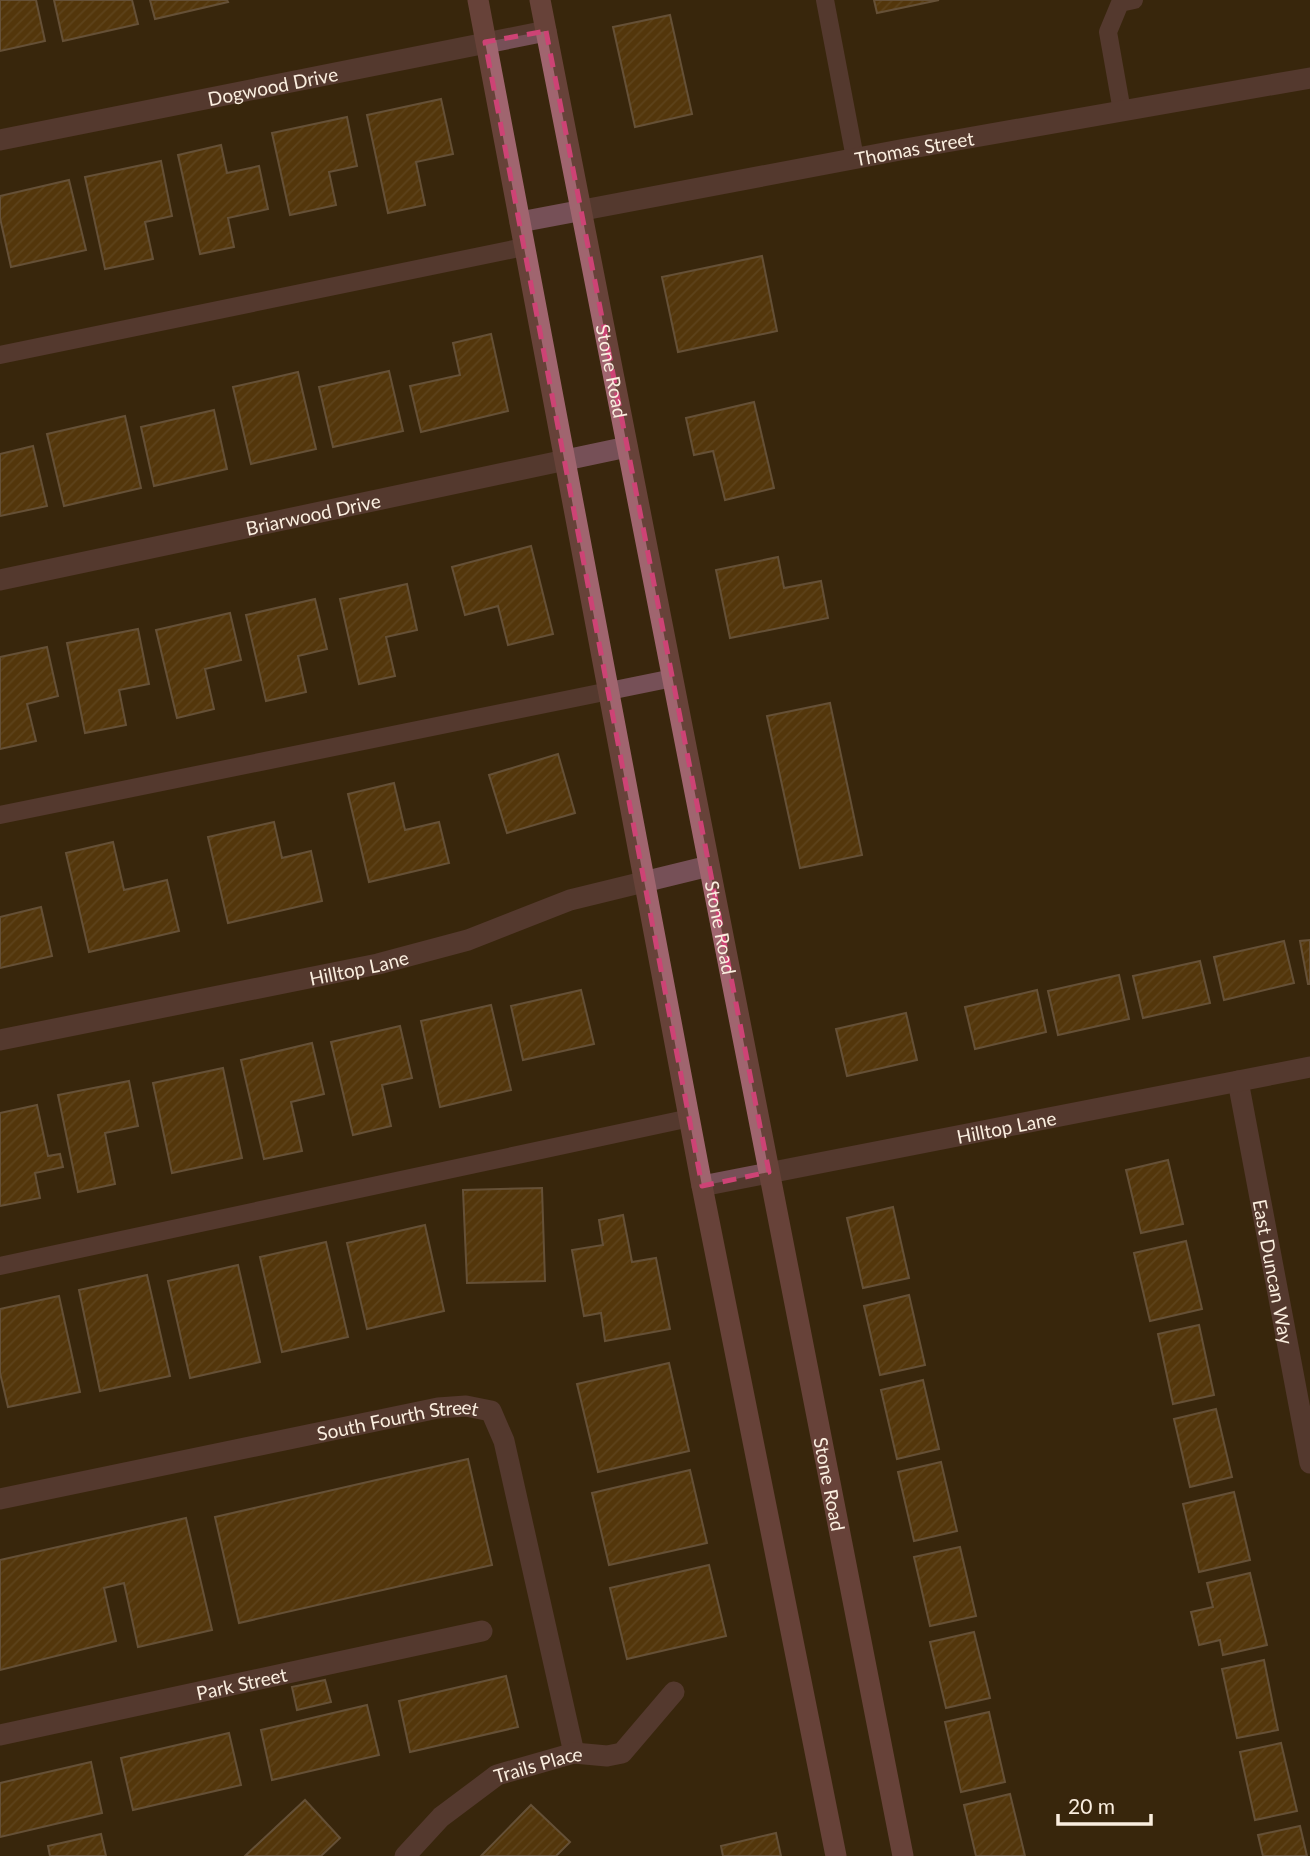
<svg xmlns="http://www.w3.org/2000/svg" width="1310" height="1856" font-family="Lato,sans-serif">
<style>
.building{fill:url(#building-hatch);stroke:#9b846a;stroke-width:2}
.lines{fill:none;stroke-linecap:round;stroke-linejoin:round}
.lane{stroke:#765057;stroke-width:18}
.street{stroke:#765057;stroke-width:21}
.secondary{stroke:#a0656f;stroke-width:21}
.marked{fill:none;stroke:#cd4375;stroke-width:5;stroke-dasharray:14 9;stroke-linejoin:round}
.labels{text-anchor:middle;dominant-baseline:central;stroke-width:5;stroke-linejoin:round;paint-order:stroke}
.street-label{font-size:19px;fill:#faeedf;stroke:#39260d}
</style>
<defs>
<pattern id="building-hatch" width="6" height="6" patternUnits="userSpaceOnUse" patternTransform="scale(1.75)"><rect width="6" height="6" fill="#744b0a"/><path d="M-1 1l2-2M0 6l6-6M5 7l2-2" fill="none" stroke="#89652d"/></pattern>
</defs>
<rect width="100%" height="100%" fill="#39260d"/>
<g class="building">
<polygon points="0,0 36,0 45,41 0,51"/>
<polygon points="54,0 132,0 138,24 63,41"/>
<polygon points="150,0 227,0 228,2 155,19"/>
<polygon points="874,0 939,0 877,13"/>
<polygon points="670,15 692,114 635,127 613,27"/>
<polygon points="441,99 453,154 416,162 425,205 388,213 367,115"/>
<polygon points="347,117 357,166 329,172 336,205 290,215 272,133"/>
<polygon points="221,145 227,173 259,166 268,209 228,218 234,247 200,254 178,155"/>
<polygon points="161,161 172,216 145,222 153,259 105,269 85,177"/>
<polygon points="69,180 86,250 11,267 0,218 0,196"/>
<polygon points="762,256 777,331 678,352 662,277"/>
<polygon points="491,334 508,411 421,432 410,386 460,375 453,343"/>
<polygon points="389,371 403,431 333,447 319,387"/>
<polygon points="298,372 316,449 251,464 233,387"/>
<polygon points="754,402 774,488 725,500 713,451 694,455 686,418"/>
<polygon points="214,410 227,469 154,486 141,427"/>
<polygon points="125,416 141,488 64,506 47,434"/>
<polygon points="33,446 47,506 0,516 0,454"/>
<polygon points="531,546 553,634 508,645 498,606 465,615 452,567"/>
<polygon points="778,557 784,588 821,581 828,618 730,638 716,570"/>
<polygon points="407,584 417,630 386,637 395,676 359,684 340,599"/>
<polygon points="315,599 327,649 298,656 306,692 266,701 246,615"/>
<polygon points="230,613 241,660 205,669 214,709 177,718 156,630"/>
<polygon points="138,629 149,684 119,690 126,725 85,733 67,643"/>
<polygon points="47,647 58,696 27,704 36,741 0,749 0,657"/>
<polygon points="830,703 862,855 800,868 767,716"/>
<polygon points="558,754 575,813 507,833 489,775"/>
<polygon points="394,783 405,830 439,822 449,863 369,882 348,794"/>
<polygon points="274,822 282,858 311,851 322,901 228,923 208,837"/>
<polygon points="113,842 124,890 167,880 179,931 89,952 66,853"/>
<polygon points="41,907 52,956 0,968 0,917"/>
<polygon points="1310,940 1310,984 1308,984 1300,941"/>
<polygon points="1284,941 1294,983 1224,1000 1214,957"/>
<polygon points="1200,961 1210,1003 1143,1018 1133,976"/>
<polygon points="1119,975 1129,1019 1058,1035 1048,991"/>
<polygon points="581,990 594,1044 523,1060 511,1006"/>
<polygon points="1037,990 1046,1032 975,1049 965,1007"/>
<polygon points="491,1005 511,1090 440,1107 421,1021"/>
<polygon points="906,1013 917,1060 847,1076 836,1029"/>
<polygon points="400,1026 412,1078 382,1085 391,1126 353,1135 331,1042"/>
<polygon points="312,1043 324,1094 291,1102 302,1151 264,1159 241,1060"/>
<polygon points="223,1068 242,1158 172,1173 153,1083"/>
<polygon points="129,1081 138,1126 105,1133 115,1184 78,1192 58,1095"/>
<polygon points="37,1105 48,1156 60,1154 63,1167 35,1173 40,1198 0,1206 0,1113"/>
<polygon points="1168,1160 1183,1224 1141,1233 1126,1170"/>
<polygon points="542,1188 545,1281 467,1283 463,1190"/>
<polygon points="893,1207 909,1278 863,1288 847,1218"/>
<polygon points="623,1215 632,1262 656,1258 670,1329 605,1341 601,1313 584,1316 572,1250 603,1245 599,1220"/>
<polygon points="425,1225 444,1311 367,1329 347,1243"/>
<polygon points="1186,1241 1202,1309 1150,1321 1134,1253"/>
<polygon points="326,1242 348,1337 282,1352 260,1257"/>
<polygon points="238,1265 260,1362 190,1378 168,1281"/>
<polygon points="147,1275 170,1376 100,1391 79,1290"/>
<polygon points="909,1295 925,1365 880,1375 864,1306"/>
<polygon points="59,1296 80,1392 8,1407 0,1373 0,1309"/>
<polygon points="1199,1325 1214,1395 1173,1404 1158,1334"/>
<polygon points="669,1363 689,1451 598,1472 577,1384"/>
<polygon points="923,1380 939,1449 897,1459 881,1390"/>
<polygon points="1216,1409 1232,1477 1190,1487 1174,1419"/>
<polygon points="468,1459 492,1565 239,1623 215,1517"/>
<polygon points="941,1462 957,1531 914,1541 898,1472"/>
<polygon points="690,1470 707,1543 609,1565 592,1493"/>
<polygon points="1234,1492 1250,1560 1199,1572 1183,1504"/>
<polygon points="186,1518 212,1630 138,1647 124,1583 104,1588 116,1641 0,1670 0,1560"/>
<polygon points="960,1547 976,1616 930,1626 914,1557"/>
<polygon points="709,1565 726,1636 627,1659 610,1588"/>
<polygon points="1250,1573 1267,1645 1223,1655 1220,1640 1199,1645 1191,1612 1213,1607 1207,1583"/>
<polygon points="974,1632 990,1698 946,1708 930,1642"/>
<polygon points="1264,1660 1278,1730 1237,1738 1222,1669"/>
<polygon points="506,1676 518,1727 410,1752 399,1701"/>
<polygon points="325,1680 331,1702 297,1710 292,1687"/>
<polygon points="367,1705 379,1755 272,1780 261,1730"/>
<polygon points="989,1712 1005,1782 961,1792 945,1722"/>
<polygon points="229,1733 241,1785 133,1810 121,1758"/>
<polygon points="1281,1743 1297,1811 1255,1820 1240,1752"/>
<polygon points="91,1762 102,1813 0,1837 0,1783"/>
<polygon points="1010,1794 1025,1856 976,1856 964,1805"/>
<polygon points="305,1800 340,1838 321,1856 245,1856"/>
<polygon points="531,1805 570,1842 556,1856 481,1856"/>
<polygon points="1300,1826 1307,1856 1263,1856 1258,1835"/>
<polygon points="776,1833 781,1856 723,1856 721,1846"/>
<polygon points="101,1834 106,1856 50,1856 48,1846"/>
</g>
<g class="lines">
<g class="lane">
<polyline points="825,0 855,158"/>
<polyline points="1122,111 1108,32 1120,3 1134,0"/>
<polyline points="0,355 524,247"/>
<polyline points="0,815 673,678"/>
<polyline points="0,1266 690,1118"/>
</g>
<g class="street">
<path id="s1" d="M0,140L546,31"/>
<path id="s2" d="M520,222L900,150L1310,78"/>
<path id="s3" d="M0,580L627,447"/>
<path id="s4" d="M0,1040L378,964L468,940L570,900L709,866"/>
<path id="s5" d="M1238,1081L1310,1463"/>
<path id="s6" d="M702,1186L1310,1067"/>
<path id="s7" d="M0,1499L438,1408L466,1406L491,1411L504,1441L574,1753"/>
<path id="s8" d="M0,1735L482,1631"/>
<path id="s9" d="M405,1856L441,1817L497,1775L574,1753L607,1756L622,1753L674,1692"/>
</g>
<g class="secondary">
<polyline points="478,0 702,1186 836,1856"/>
<path id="s10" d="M540,0L903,1856"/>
</g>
</g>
<path d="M0 0H1310V1856H0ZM546,31L769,1172L702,1186L485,42Z" fill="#39260d" fill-opacity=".55" fill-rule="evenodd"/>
<path class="marked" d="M546,31L769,1172L702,1186L485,42Z"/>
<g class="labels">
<g class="street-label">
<text stroke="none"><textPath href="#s1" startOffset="278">Dogwood Drive</textPath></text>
<text stroke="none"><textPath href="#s2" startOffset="401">Thomas Street</textPath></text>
<text stroke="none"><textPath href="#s10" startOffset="378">Stone Road</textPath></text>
<text stroke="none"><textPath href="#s3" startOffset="320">Briarwood Drive</textPath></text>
<text stroke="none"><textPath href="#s10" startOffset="945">Stone Road</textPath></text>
<text stroke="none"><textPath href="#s4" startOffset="366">Hilltop Lane</textPath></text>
<text stroke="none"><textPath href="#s6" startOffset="310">Hilltop Lane</textPath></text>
<text stroke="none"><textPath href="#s5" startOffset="194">East Duncan Way</textPath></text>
<text stroke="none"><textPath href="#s7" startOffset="406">South Fourth Street</textPath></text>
<text stroke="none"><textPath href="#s10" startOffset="1512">Stone Road</textPath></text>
<text stroke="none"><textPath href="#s8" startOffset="247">Park Street</textPath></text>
<text stroke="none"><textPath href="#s9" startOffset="166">Trails Place</textPath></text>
</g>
</g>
<path d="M1058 1814v10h93v-10" fill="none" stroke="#faeedf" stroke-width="3.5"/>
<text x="1068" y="1814" font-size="21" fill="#faeedf" stroke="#39260d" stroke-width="5" paint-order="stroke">20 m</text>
</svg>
